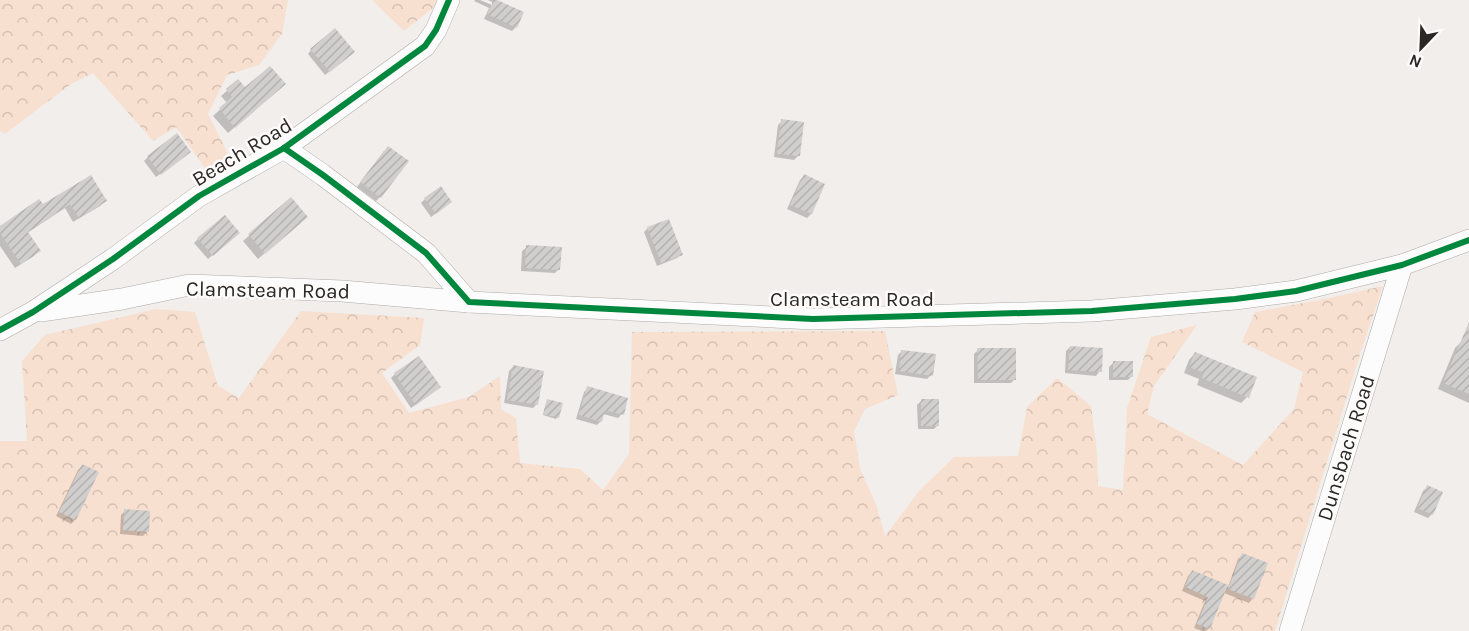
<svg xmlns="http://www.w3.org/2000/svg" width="1469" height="631" font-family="Karla,sans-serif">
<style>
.forest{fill:url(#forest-crowns)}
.shadow{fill:#0003}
.building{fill:url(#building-hatch)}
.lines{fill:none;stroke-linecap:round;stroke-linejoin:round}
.minor-casing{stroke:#aeaba9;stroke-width:22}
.minor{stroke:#fdfcfc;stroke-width:21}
.cycleway-casing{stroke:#fefcfa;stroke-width:10}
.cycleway{stroke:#00873e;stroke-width:6}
.labels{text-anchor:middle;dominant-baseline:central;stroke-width:5;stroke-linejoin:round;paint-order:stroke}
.street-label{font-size:21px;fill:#2a2826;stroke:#fefcfa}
</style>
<defs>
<pattern id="forest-crowns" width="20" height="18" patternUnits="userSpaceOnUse" patternTransform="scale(1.5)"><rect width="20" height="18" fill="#f8e0d0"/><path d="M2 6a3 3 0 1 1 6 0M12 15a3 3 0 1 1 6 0" fill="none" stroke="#d5c0b2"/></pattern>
<pattern id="building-hatch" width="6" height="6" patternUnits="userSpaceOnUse" patternTransform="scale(1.5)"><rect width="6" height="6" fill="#d1cfcd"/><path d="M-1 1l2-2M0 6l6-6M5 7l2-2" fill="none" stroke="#b4b2b0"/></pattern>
</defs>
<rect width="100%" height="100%" fill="#f1eeec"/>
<g class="forest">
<polygon points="0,0 288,0 282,34 259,65 227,75 208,114 232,162 212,178 176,127 153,141 93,73 71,84 5,134 0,131"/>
<polygon points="372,0 436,0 434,7 404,31"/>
<polygon points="1383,286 1361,351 1275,631 0,631 0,441 27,441 22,361 45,335 156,309 195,312 218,386 239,398 301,311 424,318 420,345 382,373 409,413 469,397 500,376 501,409 516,418 520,463 580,469 603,490 629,454 632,332 885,331 898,395 865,409 854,431 860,469 876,504 885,536 920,490 954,457 1018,456 1027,407 1057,378 1091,406 1097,452 1098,486 1123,490 1127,408 1151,337 1197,325 1154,386 1147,414 1243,465 1294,409 1303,372 1242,342 1255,312 1329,298"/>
</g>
<g class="shadow">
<polygon points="475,0 480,0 492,5 492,2 488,0 494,0 522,12 516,27 512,31 484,19 489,8 474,1"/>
<polygon points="311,50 349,56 325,75 308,54"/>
<polygon points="238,81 245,89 278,90 228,133 213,116 227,103 221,96"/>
<polygon points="782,121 798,156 794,160 774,157 778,125"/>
<polygon points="384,151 380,197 376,201 357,187"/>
<polygon points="185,156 156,177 144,161 148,157"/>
<polygon points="804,176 811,214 807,218 787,209 800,180"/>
<polygon points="291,199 300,223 258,259 243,241"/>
<polygon points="425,199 446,206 431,217 421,203"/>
<polygon points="105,201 100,206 73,222 65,208 27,233 39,251 34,256 15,268 0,246 0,228 42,206"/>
<polygon points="668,221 681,254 677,258 657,266 644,232 648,228"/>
<polygon points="238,233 208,259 194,243 198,239"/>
<polygon points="527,247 559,269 555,273 521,271 522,251"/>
<polygon points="1462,341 1469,344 1469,403 1438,389 1455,348"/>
<polygon points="1070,347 1100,371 1096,376 1065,373 1066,351"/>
<polygon points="978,350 1015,379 1011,383 974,383 974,354"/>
<polygon points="902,351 931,375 927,379 895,374 898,355"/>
<polygon points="1195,353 1247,397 1241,403 1197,385 1199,379 1184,373 1189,360"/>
<polygon points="1113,363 1132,376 1128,380 1109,380 1109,367"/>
<polygon points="513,367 537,404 533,408 504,403 509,371"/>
<polygon points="395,374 435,391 411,408 391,378"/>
<polygon points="588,388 622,414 618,418 603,414 601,421 597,425 576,419 584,392"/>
<polygon points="547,401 558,417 556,419 543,415"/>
<polygon points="921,401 938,425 934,429 918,429 917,405"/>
<polygon points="82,466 97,473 75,520 71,524 56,516 78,470"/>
<polygon points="1427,487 1432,514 1428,518 1414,512 1423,491"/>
<polygon points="125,511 147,532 143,536 120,534 121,515"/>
<polygon points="1242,555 1253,598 1249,603 1224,593 1209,628 1206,631 1202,631 1194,628 1205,601 1182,591 1188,576 1192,572 1228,587 1238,559"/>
</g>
<g class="building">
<polygon points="494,0 497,0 524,12 517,28 487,14"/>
<polygon points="335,28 355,52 330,72 310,49"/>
<polygon points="270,66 286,84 235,128 219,108 232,97 226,89 238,79 245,87"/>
<polygon points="781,119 804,122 800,156 777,154"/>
<polygon points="177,133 191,152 161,175 147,156"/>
<polygon points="388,146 409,161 381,198 360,182"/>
<polygon points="804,174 825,184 812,214 790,205"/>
<polygon points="91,175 107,201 79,218 70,204 28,232 41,251 21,264 0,233 0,226 39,199 43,204"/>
<polygon points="441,186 452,202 436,214 424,198"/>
<polygon points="291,197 308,217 265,254 248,234"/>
<polygon points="225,215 240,233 213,256 197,238"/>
<polygon points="669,219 683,255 661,263 647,227"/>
<polygon points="526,245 562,247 560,270 525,268"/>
<polygon points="1469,322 1469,394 1443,383"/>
<polygon points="1070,346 1103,348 1102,372 1068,370"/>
<polygon points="977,348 1016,348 1016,380 978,380"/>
<polygon points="901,350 936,354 933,376 899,371"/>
<polygon points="1195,352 1257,377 1249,398 1202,378 1204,373 1189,367"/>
<polygon points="419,356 441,387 416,405 394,373"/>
<rect x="1113" y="361" width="20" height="16"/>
<polygon points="513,365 544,371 538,405 507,400"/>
<polygon points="587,386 628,398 624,415 605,410 602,422 579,415"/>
<polygon points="547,399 563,403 559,418 543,414"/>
<rect x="921" y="399" width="18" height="27"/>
<polygon points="82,464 99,472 76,520 59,512"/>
<polygon points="1427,485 1443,492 1433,515 1417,508"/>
<polygon points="124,509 150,511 149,532 123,530"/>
<polygon points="1242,553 1268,563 1254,599 1228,589"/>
<polygon points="1192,570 1228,585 1210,629 1197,624 1208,597 1185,587"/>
</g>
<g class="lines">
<defs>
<g id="minor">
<polyline points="284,148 323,175 426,253 469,302 813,319 1092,311 1235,299 1296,291 1402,265 1469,240"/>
<polyline points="41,311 122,299 189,285 342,291 469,302"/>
<polyline points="0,330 33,312 113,259 199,196 284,148 425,46 436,30 449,0"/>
<polyline points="1290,631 1402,265"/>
</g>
</defs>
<use href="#minor" class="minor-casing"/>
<use href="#minor" class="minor"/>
<defs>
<g id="cycleway">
<polyline points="284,148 323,175 426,253 469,302 813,319 1092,311 1235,299 1296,291 1402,265 1469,240"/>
<polyline points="0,330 33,312 113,259 199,196 284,148 425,46 436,30 449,0"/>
</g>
</defs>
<use href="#cycleway" class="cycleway-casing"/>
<use href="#cycleway" class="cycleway"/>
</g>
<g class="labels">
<g class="street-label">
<text transform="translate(242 152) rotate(-31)">Beach Road</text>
<text transform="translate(268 290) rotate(1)">Clamsteam Road</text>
<text x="852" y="299">Clamsteam Road</text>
<text transform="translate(1346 448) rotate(-73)">Dunsbach Road</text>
</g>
</g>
<g transform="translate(1421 48) rotate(203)" stroke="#fefcfa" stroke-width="4.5" paint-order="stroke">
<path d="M0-4.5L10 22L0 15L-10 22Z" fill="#2a2826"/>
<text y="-9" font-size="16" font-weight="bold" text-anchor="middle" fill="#2a2826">N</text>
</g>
</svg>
